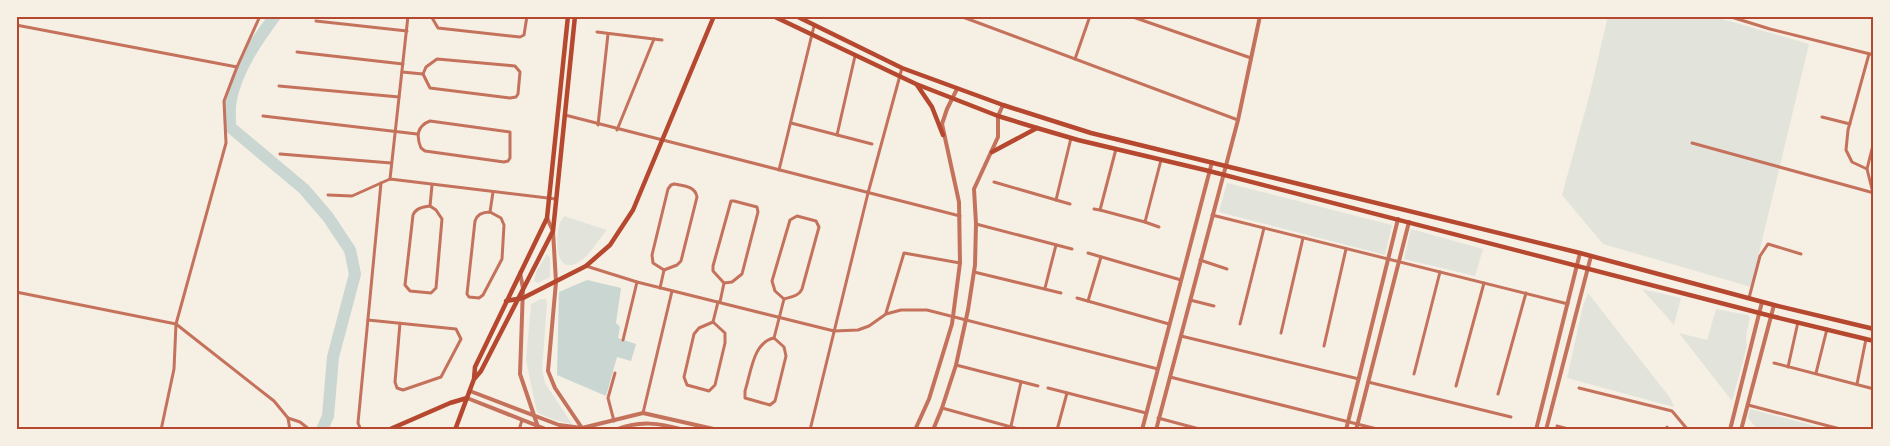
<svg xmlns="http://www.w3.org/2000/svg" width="1890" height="446" font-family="Poppins,sans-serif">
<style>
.green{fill:#e2e4dc}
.water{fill:#c9d6d2}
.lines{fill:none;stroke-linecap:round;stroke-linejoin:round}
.river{stroke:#c9d6d2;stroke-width:12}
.minor{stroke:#c5725c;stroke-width:3}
.tertiary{stroke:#c5725c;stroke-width:4}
.secondary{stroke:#b5482f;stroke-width:4.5}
.neatline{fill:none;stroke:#b5482f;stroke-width:2}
</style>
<rect width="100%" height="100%" fill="#f6efe4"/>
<g class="green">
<polygon points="1608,16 1712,16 1809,44 1751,287 1603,244 1562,195 1590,93"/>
<polygon points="1227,183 1392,225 1385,255 1219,212"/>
<path d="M564,216L607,230C597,241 590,257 575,264C555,272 556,239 559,227C559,223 562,220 564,216Z"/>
<polygon points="1411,229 1483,249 1475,276 1404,259"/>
<polygon points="547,254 550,258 550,277 538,283 534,281 536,272"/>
<polygon points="1642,289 1681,298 1674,325"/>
<polygon points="1588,293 1671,399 1674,407 1567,378 1583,306"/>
<polygon points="541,299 546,299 547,304 542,370 545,383 572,424 554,420 538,413 536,408 526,360 531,304"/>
<polygon points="1716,309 1748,315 1750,317 1746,336 1747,346 1732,401 1679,333 1707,340"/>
<polygon points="1750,409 1830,430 1758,430 1748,418"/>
</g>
<polygon class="water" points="587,280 621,288 616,323 620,327 618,338 636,344 631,361 617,357 606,396 557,375 559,292"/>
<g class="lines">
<path class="river" d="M275,16C257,40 237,69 231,99C229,108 230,118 230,127L304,189L328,217L350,250L355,274L333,357L328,416L322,430"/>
<g class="minor">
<polyline points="431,16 438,28 520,37 524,35 527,16"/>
<polyline points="960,16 1238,120"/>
<polyline points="1130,16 1251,58"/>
<polyline points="1728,16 1770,29 1874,55"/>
<polyline points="316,21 407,31"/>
<polyline points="16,25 237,67"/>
<polyline points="597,32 662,40"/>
<polyline points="297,52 403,64"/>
<polygon points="437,59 515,66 520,72 518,94 516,97 510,98 430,88 423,74 426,67"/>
<polyline points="1075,59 1090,16"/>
<polyline points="402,72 423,74"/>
<polyline points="279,86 399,97"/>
<polyline points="565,115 960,216"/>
<polyline points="263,116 417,134"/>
<polyline points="1822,117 1850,124"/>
<path d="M430,121L510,132V158L508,161L504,162L425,151L421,148C416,136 417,126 430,121Z"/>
<polyline points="791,123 872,144"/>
<polyline points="598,125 608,34"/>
<polyline points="617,130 654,39"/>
<polyline points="837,135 855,56"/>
<polyline points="1692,143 1874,193"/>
<polyline points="1116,149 1100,210 1145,222 1161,160"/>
<polyline points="280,154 391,163"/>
<polyline points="1867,169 1852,162 1846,150 1848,130 1869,54"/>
<polyline points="779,170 814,26"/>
<polyline points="390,179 408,16"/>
<polyline points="994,182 1070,204"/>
<path d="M674,184C684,186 695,186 697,197L681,261L677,265L664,270L653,263L652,255L668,189L671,185Z"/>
<polyline points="1873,193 1867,169 1874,141"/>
<polyline points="328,195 352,196 390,179 556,199"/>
<polyline points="1056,200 1071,138"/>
<polygon points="731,201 734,201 757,207 758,212 742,274 732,282 724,283 713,271 713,266"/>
<path d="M430,206L436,210L442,219L436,288L431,293L410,291L405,285L413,215C416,208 423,207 430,206Z"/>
<polyline points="430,206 432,185"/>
<polyline points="1094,209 1100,210"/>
<path d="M490,212L501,218L504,225L502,259L483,295L479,298L469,297L467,294L475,221C477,214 484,212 490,212Z"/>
<polyline points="490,212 493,192"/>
<polyline points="1212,215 1568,304"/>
<path d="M797,216L816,221L819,227L802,289C799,296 791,297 784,299L775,291L772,281L790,220Z"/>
<polyline points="1145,222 1159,227"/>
<polyline points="976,224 1072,249"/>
<polyline points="1088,253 1181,280"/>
<polyline points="1200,260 1227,269"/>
<polyline points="586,266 637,282 834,331 858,330 869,326 886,314 901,310 927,310 1158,369"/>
<polyline points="974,272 1061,293"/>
<polyline points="660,288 664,270"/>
<polyline points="1045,288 1056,245"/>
<polyline points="16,292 176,324 274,401 288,418 290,430"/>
<polyline points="1077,298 1169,324"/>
<polyline points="1749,298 1760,256 1768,244 1801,254"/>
<polyline points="1190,300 1214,306"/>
<polyline points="1088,301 1101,257"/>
<polyline points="720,302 724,283"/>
<polyline points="886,313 904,253 960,263"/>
<polyline points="368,320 456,329 461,339 441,377 403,390 397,388 395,382 400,323"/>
<polygon points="713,322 725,333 725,343 715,385 709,391 687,385 684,377 694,334 699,328"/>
<polyline points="713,322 718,302"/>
<polyline points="1240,324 1264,228"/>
<polyline points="1281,333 1303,238"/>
<polyline points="1181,336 1359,379"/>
<path d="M774,338L784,347L786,356L775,401L770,405L745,398V391C751,373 753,342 774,338Z"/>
<polyline points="774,338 784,299"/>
<polyline points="623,340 637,282"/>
<polyline points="1324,346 1346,249"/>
<polyline points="1774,363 1874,389"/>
<polyline points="956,365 1038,386"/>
<polyline points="1788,367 1798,322"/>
<polyline points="1816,373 1827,329"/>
<polyline points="1414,374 1440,272"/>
<polyline points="1170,377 1381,430"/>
<polyline points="1368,382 1511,417"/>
<polyline points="1857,384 1866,339"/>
<polyline points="1456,386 1484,283"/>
<polyline points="1048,388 1146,413"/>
<polyline points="1579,388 1672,411 1688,430"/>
<polyline points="1498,394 1526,293"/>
<polyline points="1748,405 1844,430"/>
<polyline points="942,408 1022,430"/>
<polyline points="643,413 672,291"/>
<polyline points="288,418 300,422 310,430"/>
<polyline points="1158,418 1203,430"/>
<polyline points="614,421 608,398 615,373"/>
<polyline points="1011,426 1021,382"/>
<polyline points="1557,426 1572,430"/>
<polyline points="161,430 174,369 176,324 226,143 224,101 237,67 260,16"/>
<polyline points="361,430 358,423 381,183"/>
<polyline points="484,430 484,429"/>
<polyline points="519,430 522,420"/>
<polyline points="810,430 868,193 902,68"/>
<polyline points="1057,430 1067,393"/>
<polyline points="1667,430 1667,427"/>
</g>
<g class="tertiary">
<polyline points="547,218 553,231 556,282 548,371 555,388 582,428"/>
<polyline points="520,273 523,288 520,374 539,430"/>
<polyline points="470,391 559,425 582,428 643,413 718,430"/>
<polyline points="467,398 548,430"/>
<path d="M615,430C640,420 659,423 684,430"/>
<polyline points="915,430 929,399 952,324 960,263 959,202 942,124 947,109 957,89"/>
<polyline points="933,430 942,408 956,365 968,310 975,265 976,224 974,189 998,137 998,116 1003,105"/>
<polyline points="1142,430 1212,162"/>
<polyline points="1156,430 1238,120 1260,16"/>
<polyline points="1346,430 1398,219"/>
<polyline points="1356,430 1409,222"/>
<polyline points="1536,430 1580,253"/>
<polyline points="1546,430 1591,256"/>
<polyline points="1730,430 1762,302"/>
<polyline points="1741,430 1774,305"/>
</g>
<g class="secondary">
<polyline points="773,16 916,84 998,116 1037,128 1078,140 1209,171 1771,316 1874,341"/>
<polyline points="796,16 902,68 1003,105 1091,133 1580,253 1774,305 1874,329"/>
<polyline points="917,85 932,107 943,135"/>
<polyline points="992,152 1037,128"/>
<polyline points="506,301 523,298 586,266 610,245 633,210 714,16"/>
<polyline points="475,378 481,371 553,231 575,16"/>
<polyline points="388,430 450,403 467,398"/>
<polyline points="455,430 474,379 475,367 547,218 568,16"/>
</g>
</g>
<rect width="1890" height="446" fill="none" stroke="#f6efe4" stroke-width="35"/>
<rect x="18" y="18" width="1854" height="410" class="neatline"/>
</svg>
